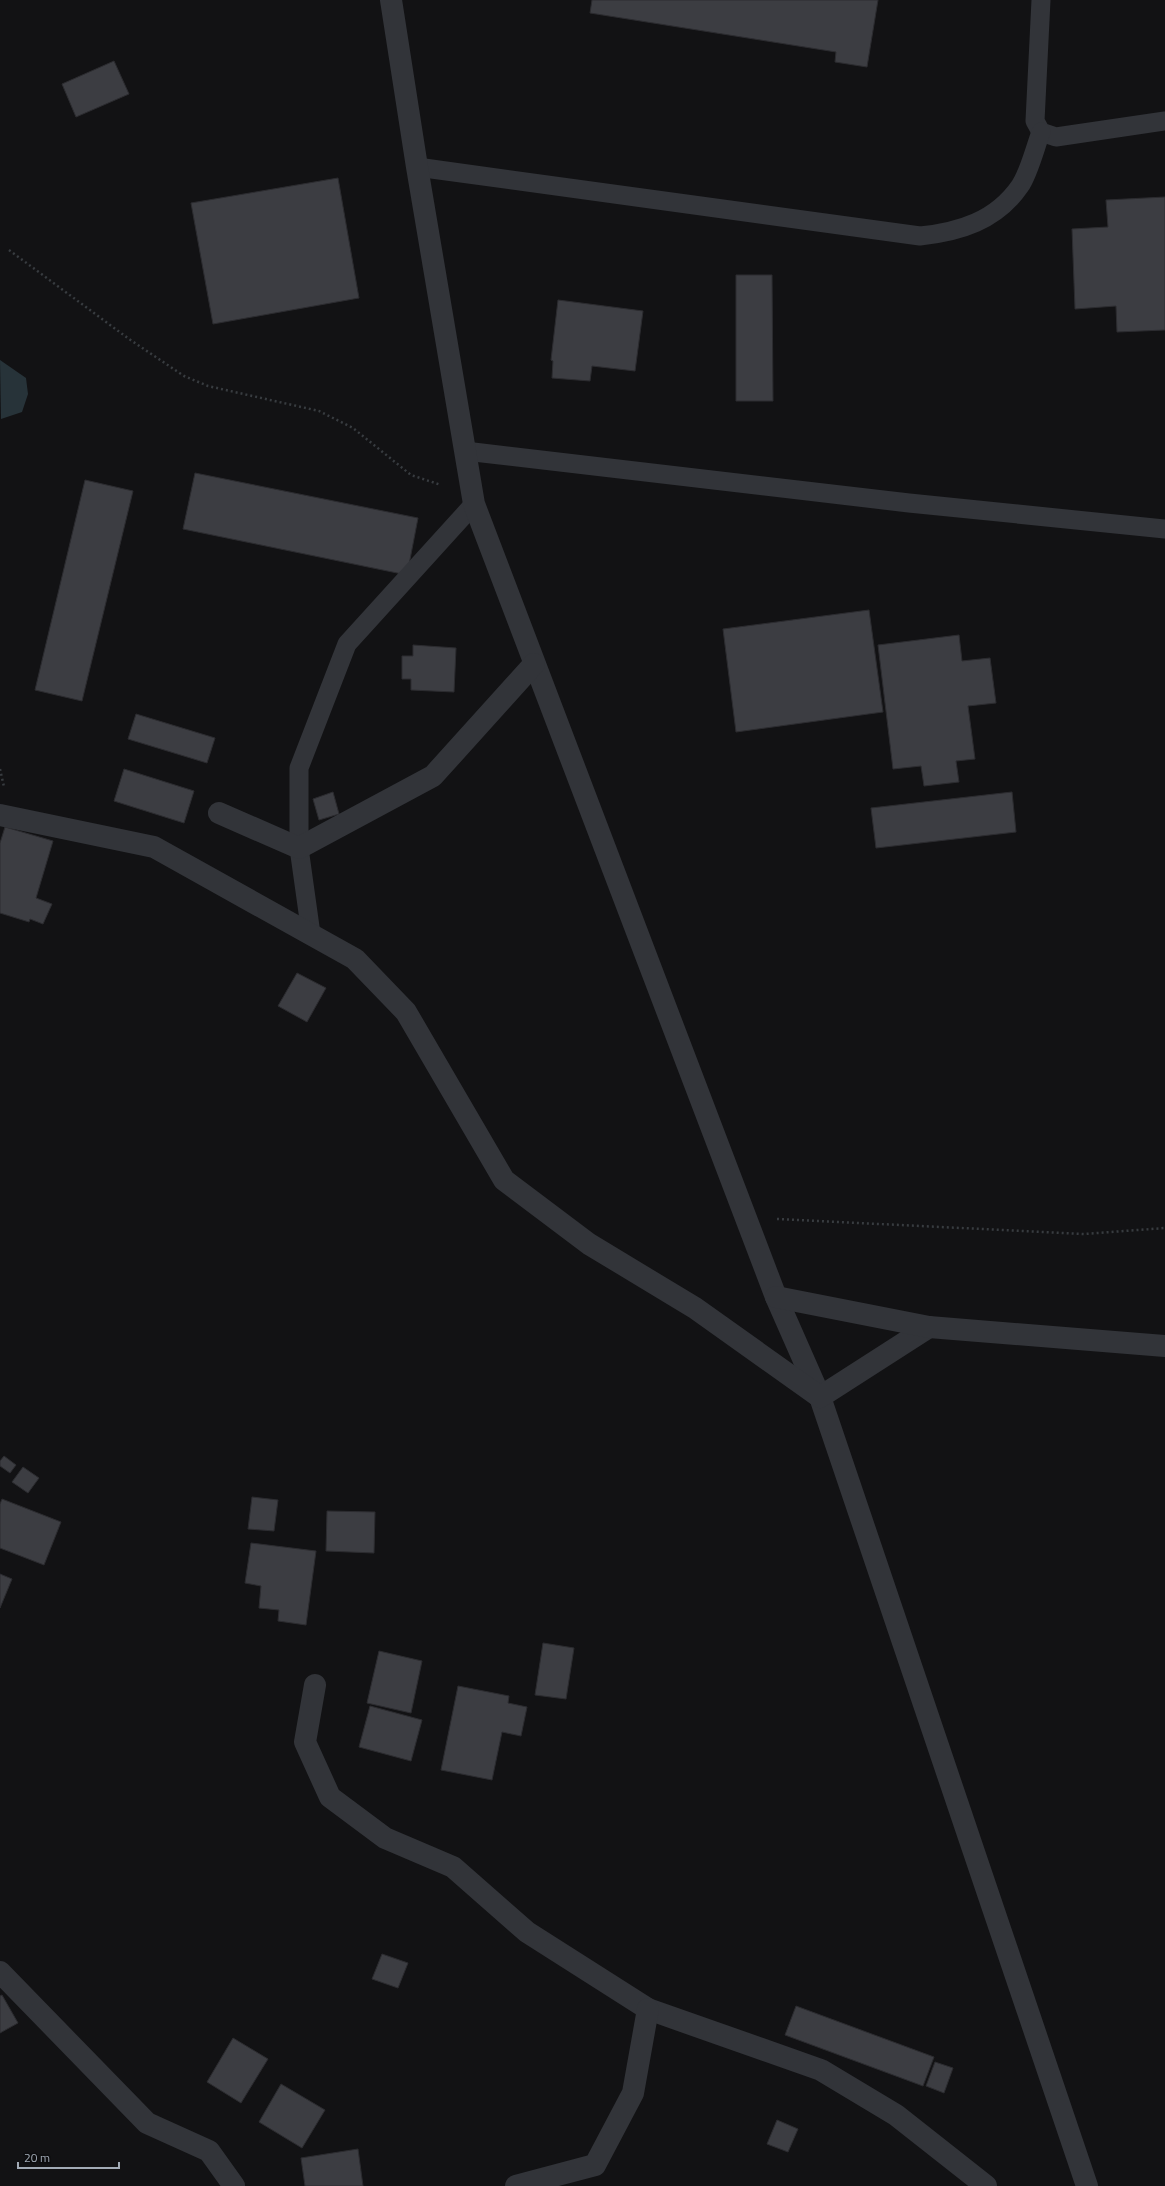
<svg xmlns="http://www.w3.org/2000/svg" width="1165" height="2186" font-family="'Titillium Web',sans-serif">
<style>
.water{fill:#273339}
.building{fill:#3c3d42;stroke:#2c2c30}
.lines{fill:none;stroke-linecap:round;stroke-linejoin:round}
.path{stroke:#383c40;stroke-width:2.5;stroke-dasharray:2 3;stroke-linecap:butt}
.lane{stroke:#323439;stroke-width:19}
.street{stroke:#323439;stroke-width:22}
</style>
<rect width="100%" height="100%" fill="#121214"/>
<polygon class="water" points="0,360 26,378 28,394 22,412 1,419"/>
<g class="building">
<polygon points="592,0 878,0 867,67 835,62 836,52 590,13"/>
<polygon points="114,61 129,94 76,117 62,84"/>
<polygon points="338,178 359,298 213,324 191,203"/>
<polygon points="1165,197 1165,330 1117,332 1116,306 1075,309 1072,229 1108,227 1106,200"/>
<polygon points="736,275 772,275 773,401 736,401"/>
<polygon points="558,300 643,311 635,371 592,366 590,381 552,378 553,361 551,360"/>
<polygon points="195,473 418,518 407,575 183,529"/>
<polygon points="85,480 133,491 82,701 35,690"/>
<polygon points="869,610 883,712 736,732 723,629"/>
<polygon points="959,635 962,661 990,658 996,703 968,706 975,759 956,761 959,782 924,786 921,766 893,769 878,645"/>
<polygon points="413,645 456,648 454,692 411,690 411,679 402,679 402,656 413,656"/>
<polygon points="136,714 215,738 207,763 128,739"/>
<polygon points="124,769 194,791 184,823 114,801"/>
<polygon points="333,792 339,814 319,820 313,799"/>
<polygon points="1012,792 1016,832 876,848 871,808"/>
<polygon points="5,827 53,841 36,898 52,904 43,924 30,919 29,922 0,913 0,843"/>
<polygon points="297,973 326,988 307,1022 278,1006"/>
<polygon points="4,1456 16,1465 10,1473 0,1466 0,1461"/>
<polygon points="23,1467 39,1478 28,1493 12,1482"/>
<polygon points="252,1497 278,1500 274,1531 248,1529"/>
<polygon points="2,1499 61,1522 44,1565 0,1548 0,1504"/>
<polygon points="327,1511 375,1512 374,1553 326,1551"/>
<polygon points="251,1543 316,1551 306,1625 278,1621 279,1610 259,1608 261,1586 245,1583"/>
<polygon points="0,1574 12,1579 0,1608"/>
<polygon points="543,1643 574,1648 566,1699 535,1695"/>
<polygon points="379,1651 422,1661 411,1713 367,1703"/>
<polygon points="458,1686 509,1696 508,1703 527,1707 521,1736 502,1732 492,1780 441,1770"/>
<polygon points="370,1706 422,1720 411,1761 359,1747"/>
<polygon points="382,1954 408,1963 398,1988 372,1979"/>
<polygon points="2,1995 18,2023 0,2033 0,1996"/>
<polygon points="796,2006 934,2057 923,2086 785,2035"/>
<polygon points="233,2038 268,2059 241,2103 207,2082"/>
<polygon points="935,2062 953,2068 944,2093 926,2086"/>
<polygon points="281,2084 325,2110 302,2148 259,2122"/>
<polygon points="777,2120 798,2129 788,2152 767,2144"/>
<polygon points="358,2149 363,2186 305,2186 301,2158"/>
</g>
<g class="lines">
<g class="path">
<polyline points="9,250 129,339 184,376 208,386 319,411 353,428 411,475 441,485"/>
<polyline points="0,769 4,787"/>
<polyline points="777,1219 1084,1234 1165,1228"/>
</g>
<g class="lane">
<polyline points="1041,0 1035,121 1041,132 1056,137 1165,121"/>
<path d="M417,167L920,236C959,232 996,221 1020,186C1029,173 1035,148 1041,132"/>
<polyline points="465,451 909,503 1165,529"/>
<polyline points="311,934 299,848 299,768 347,644 474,504"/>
</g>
<g class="street">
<polyline points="391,0 417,167 474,504 776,1297 820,1397 1087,2186"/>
<polyline points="219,813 299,848 433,776 534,664"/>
<polyline points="0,815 154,847 355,959 406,1012 504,1180 589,1244 695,1308 820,1397 929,1327"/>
<polyline points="776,1297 929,1327 1165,1346"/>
<polyline points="315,1685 305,1742 330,1797 385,1838 453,1867 527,1932 648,2009 821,2070 896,2115 986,2186"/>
<polyline points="0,1972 147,2123 209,2151 234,2186"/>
<polyline points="516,2186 595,2165 633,2093 648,2009"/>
</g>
</g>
<path d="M18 2162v6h101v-6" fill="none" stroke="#a2abb6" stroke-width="2"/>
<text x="24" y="2162" font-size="12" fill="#a2abb6" stroke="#0d0d0f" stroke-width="3" paint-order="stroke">20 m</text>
</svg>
